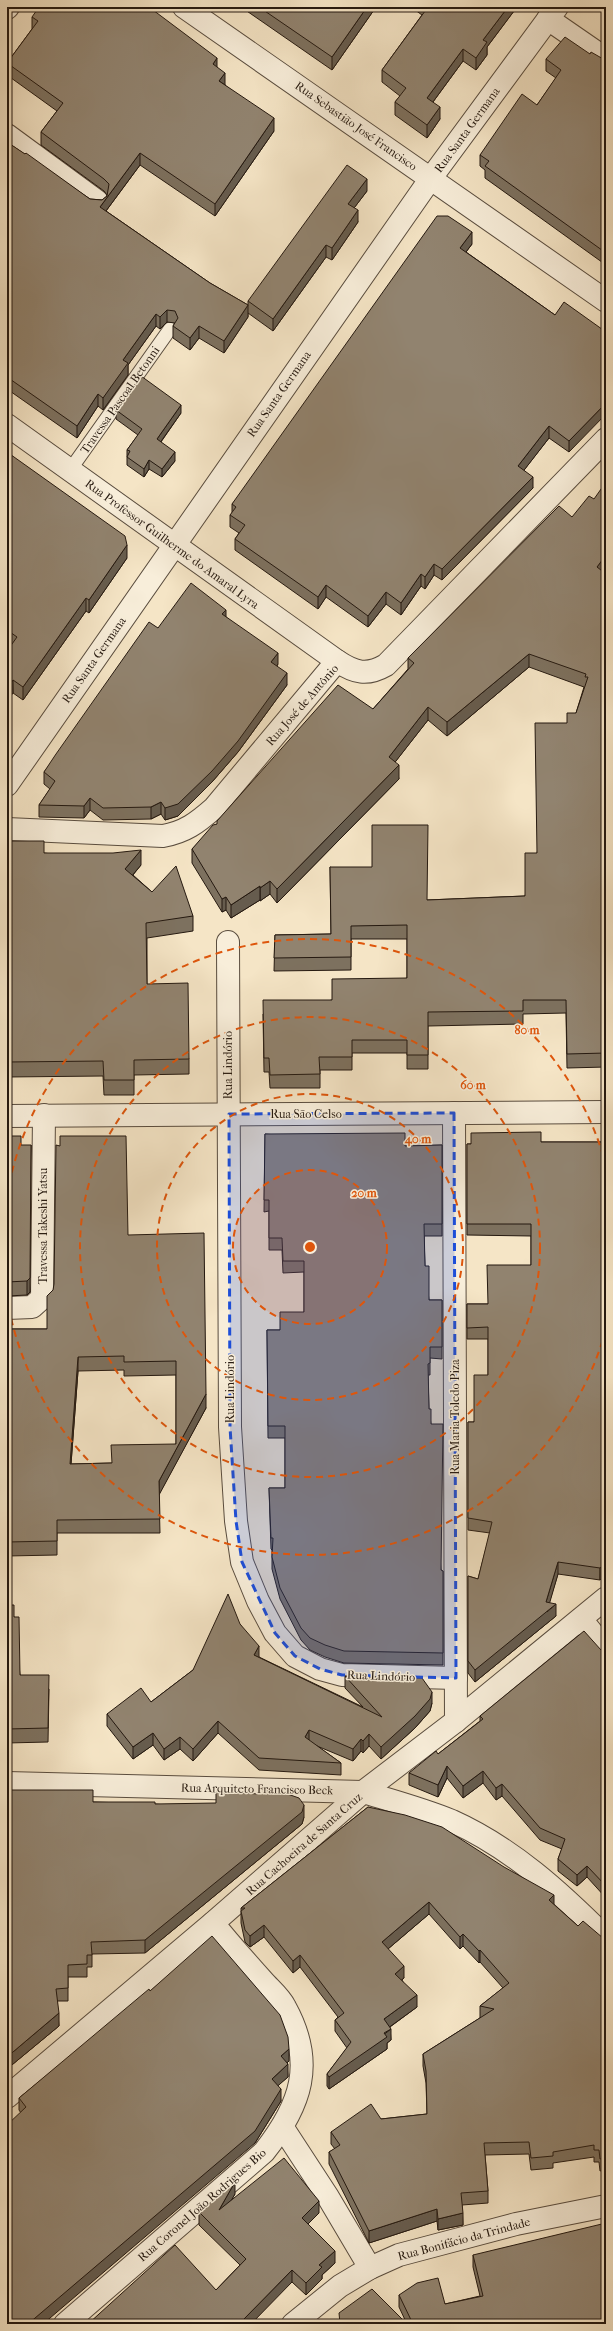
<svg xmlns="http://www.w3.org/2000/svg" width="613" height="2331" font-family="'IM FELL French Canon',serif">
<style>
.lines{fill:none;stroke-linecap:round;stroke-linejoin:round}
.service-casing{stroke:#594c3e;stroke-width:15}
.minor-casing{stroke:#594c3e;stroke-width:24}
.tertiary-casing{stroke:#594c3e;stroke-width:24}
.service{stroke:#f8eeda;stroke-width:13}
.minor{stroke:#f8eeda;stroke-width:22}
.tertiary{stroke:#f8eeda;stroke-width:22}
.wall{fill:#7d715f;stroke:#251910;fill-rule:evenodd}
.shaded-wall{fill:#665c4e;stroke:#251910}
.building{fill:#91836f;stroke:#251910;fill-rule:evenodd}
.marked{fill:#1d4ed8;fill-opacity:0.2;stroke:#1d4ed8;stroke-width:3;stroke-dasharray:8 5;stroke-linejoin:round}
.ring{fill:none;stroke:#de560c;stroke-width:2;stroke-dasharray:7 5}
.labels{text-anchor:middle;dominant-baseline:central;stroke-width:3;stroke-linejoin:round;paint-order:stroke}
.street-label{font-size:12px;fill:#251910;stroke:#f8eeda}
.centre{fill:#de560c;stroke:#f8eeda;stroke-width:2}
.ring-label{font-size:12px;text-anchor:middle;font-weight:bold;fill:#de560c;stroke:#f8eeda;stroke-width:3;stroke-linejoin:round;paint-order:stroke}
</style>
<rect width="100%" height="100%" fill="#f5e5c6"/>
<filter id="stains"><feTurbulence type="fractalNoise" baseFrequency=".005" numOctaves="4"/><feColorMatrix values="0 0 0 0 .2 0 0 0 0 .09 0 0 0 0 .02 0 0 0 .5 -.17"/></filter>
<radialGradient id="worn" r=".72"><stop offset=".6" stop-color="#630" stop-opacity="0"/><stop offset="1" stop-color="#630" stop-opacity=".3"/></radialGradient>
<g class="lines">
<defs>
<polyline id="service" points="70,470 170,329"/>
<g id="minor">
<polyline points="184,7 606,301"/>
<polyline points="7,8 8,7"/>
<polyline points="548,19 606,59"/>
<polyline points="7,135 97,201"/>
<polyline points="7,425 337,661"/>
<polyline points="7,785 431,178 557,7"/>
<path d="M7,829L163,836C185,832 197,823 214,808L337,661C355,673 367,676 386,665L606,439"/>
<polyline points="228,942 230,1427 236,1521 242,1562 258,1601 275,1633 295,1656 320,1669 342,1675 456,1678"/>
<polyline points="454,1113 456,1721"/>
<polyline points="7,1308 32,1307 42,1298 44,1115"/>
<polyline points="581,1619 606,1650"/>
<path d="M7,1783L363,1792C393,1801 423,1809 452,1821C512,1848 560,1892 606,1938"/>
<polyline points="7,2097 213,1923 363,1792 456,1721 606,1598"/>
<polyline points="283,2128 328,2197 370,2268"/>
<path d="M65,2324L264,2152C301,2105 316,2063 285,2007C280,1997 270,1989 263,1981C246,1962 229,1943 213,1923"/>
<polyline points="293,2324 340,2286 370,2268 399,2255 516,2224 606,2206"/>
</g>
<polyline id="tertiary" points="7,1116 606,1112"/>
</defs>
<use href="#service" class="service-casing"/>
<use href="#minor" class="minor-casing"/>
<use href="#tertiary" class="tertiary-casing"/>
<use href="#service" class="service"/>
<use href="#minor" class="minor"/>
<use href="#tertiary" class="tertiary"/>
</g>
<g class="wall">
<polygon points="241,7 376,7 332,70"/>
<polygon points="411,7 517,7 487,47 487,55 476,70 463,61 433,102 440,119 427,138 395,115 395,102 400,96 382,82 382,70 422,15"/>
<polygon points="32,17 217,68 225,85 274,131 215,216 140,165 106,211 210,283 248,305 248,301 367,191 354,208 358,222 332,260 326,257 273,331 248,313 248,317 224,353 199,338 190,350 173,338 173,326 175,323 167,322 160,329 156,326 128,365 128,375 103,410 98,406 77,438 7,389 7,142 90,199 102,200 107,196 107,195 104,191 41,145 41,132 57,111 7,75 7,63 32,29"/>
<polygon points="590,54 605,60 606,59 606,265 485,178 485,170 480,166 480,155 537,105 556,78 546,71 546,59"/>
<polygon points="472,244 466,252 555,315 606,332 569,452 549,438 524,470 533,488 442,580 434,575 425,589 421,586 401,615 386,604 368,627 326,597 318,609 235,550 235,539 239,533 230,527 230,515 232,513 232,504"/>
<polygon points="116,410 181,413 161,442 175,461 162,477 149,469 144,477 127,465 127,450 138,435 116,419"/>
<polygon points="7,452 127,558 89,613 86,611 23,700 13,693 11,645 7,643"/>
<polygon points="604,572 606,574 606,1067 567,1068 566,1013 523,1014 523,1024 428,1026 428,1069 407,1069 407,1053 352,1053 352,1070 320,1070 320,1088 270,1088 269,1072 264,1072 263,1014 332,1000 407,978 407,939 351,939 351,970 274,971 275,935 331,934 330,867 427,900 525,896 537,853 567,723 576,713 584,687 529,667 447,736 428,720 395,762 399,779 277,903 270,894 260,901 260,900 231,918 226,910 222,912 192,863 192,849 217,824 373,709 408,669 408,658"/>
<polygon points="226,617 278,664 277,666 287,685 238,752 212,782 178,816 165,820 161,814 151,819 103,820 90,810 84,818 39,817 39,805 50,789 44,784 44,772 158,628"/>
<polygon points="7,841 44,853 141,865 133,875 152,892 193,916 193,931 147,938 147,984 189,1059 189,1074 134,1075 134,1095 104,1095 103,1076 7,1077"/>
<polygon points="265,1134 405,1146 442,1145 442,1236 424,1236 425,1266 429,1300 442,1300 442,1359 430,1358 430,1375 428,1375 429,1409 431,1424 441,1570 443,1571 443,1665 344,1663 325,1657 310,1650 301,1640 280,1599 272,1569 272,1550 271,1549 269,1488 285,1488 285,1438 268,1438 267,1330 280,1330 304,1312 304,1272 283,1273 282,1250 269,1250 269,1211 264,1212"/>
<polygon points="7,1136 21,1145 30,1292 27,1295 7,1296"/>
<polygon points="541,1142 606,1142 600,1580 558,1574 549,1603 556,1616 475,1682 468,1673 468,1576 478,1579 490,1533 468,1530 468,1422 474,1422 488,1375 488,1339 467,1339 467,1304 488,1304 531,1265 531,1236 467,1235 467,1144"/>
<path d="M128,1235L206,1408L159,1494L160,1533H57V1555L7,1556V1329H47ZM124,1370V1376L176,1375V1444L112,1463L71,1464L78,1371Z"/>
<polygon points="7,1602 10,1605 14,1617 20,1675 49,1689 48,1742 7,1743"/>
<polygon points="606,1614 606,1630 604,1628 604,1616"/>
<polygon points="240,1624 259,1657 363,1707 345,1688 345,1676 432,1703 430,1711 415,1728 381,1759 369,1746 363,1753 361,1751 353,1761 317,1746 341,1763 341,1775 259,1770 218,1733 193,1761 180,1749 164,1760 153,1745 133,1759 107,1726 107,1714 151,1702 193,1670"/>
<polygon points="601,1650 606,1650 606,1898 587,1877 577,1886 558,1871 558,1859 562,1849 540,1840 502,1796 496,1800 483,1783 463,1798 447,1778 438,1797 409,1785 409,1773 438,1754 480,1721 480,1716"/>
<polygon points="7,1790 93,1802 155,1804 304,1817 302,1824 145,1953 92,1954 92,1967 87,1967 87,1977 68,1977 68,2001 57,2001 59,2026 7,2069"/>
<polygon points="368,1807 554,1905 578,1926 603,1938 606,1938 606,2179 604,2170 600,2171 599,2162 594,2162 594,2157 553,2163 553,2168 531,2170 529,2154 485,2155 488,2191 488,2203 462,2205 463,2225 438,2230 437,2221 369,2243 329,2164 329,2152 335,2149 331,2144 331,2132 381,2119 427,2114 426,2083 423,2066 423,2054 480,2018 480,2006 503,1988 480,1962 479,1963 463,1946 460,1949 429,1914 388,1949 404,1978 402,1980 417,2007 390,2027 391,2040 387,2043 387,2049 329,2089 327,2086 327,2074 347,2048 335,2031 335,2020 338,2017 300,1967 293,1973 264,1937 250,1947 245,1942 241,1923 241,1908"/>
<polygon points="150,1991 289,2061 287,2063 288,2077 278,2085 281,2101 255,2143 21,2113 19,2110 19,2098"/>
<polygon points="235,2194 231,2200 319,2213 308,2224 335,2263 322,2275 322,2279 306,2295 292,2282 216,2290 240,2265 199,2225 199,2212"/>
<polygon points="473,2255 606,2324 407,2324 399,2307 399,2295 445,2304 480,2296 473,2267"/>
</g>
<g class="shaded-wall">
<polygon points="367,7 376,7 332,70 332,57"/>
<polygon points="508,7 517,7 487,47 487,55 476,70 476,58 483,40"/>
<polygon points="463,49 463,61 427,110 427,98"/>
<polygon points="217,58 217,70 213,64"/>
<polygon points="225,73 225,85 219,81"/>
<polygon points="440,107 440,119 427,138 427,125"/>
<polygon points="274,118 274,131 215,216 215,204"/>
<polygon points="140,153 140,165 100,219 100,207"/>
<polygon points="367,179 367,191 348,216 348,204"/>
<polygon points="358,210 358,222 332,260 332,248"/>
<polygon points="472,232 472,244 460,260 460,248"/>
<polygon points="326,245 326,257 273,331 273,319"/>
<polygon points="248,305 248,317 224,353 224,341"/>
<polygon points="167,310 167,322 160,329 160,317"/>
<polygon points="156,314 156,326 128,365 128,375 103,410 103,398 123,360"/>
<polygon points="199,326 199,338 190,350 190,338"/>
<polygon points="98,394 98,406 77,438 77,426"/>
<polygon points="606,403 606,414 569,452 569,441"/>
<polygon points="181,405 181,413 157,447 157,439"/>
<polygon points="549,426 549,438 518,478 518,466"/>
<polygon points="175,452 175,461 162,477 162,469"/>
<polygon points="149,460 149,469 144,477 144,469"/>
<polygon points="533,477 533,488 442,580 442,569"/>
<polygon points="127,545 127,558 89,613 89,600"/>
<polygon points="606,555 606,569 597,581 597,567"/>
<polygon points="434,564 434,575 425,589 425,577"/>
<polygon points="421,574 421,586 401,615 401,603"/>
<polygon points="326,585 326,597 318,609 318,597"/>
<polygon points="386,592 386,604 368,627 368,616"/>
<polygon points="86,598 86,611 23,700 23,687"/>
<polygon points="226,610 226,622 222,614"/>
<polygon points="278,653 278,664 271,674 271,662"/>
<polygon points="529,654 529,667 447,736 447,722"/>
<polygon points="287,673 287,685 238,752 212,782 178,816 165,820 165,808"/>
<polygon points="13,680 13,693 7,701 7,688"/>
<polygon points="428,707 428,720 389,770 389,757"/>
<polygon points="399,765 399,779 277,903 277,889"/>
<polygon points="90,798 90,810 84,818 84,806"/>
<polygon points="161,802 161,814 151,819 151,807"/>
<polygon points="141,850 141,865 125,884 125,869"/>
<polygon points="270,881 270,894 260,901 260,888"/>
<polygon points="260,886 260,900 231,918 231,905"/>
<polygon points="226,897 226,910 222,912 222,899"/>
<polygon points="31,1145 30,1292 27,1295 27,1281"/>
<polygon points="78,1357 78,1371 70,1477 70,1464"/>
<polygon points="206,1394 206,1408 159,1495 159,1481"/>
<polygon points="558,1562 558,1574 547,1612 556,1604 556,1616 475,1682 475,1670 546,1602"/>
<polygon points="606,1563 606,1575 600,1580 600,1568"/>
<polygon points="259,1646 259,1658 254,1655"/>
<polygon points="432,1692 432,1703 430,1711 415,1728 381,1759 381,1747"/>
<polygon points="218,1721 218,1733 193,1761 193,1749"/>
<polygon points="309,1730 309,1742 305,1737"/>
<polygon points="153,1733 153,1745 133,1759 133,1747"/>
<polygon points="369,1734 369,1746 363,1753 363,1741"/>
<polygon points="180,1737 180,1749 164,1760 164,1749"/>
<polygon points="361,1739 361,1751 353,1761 353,1749"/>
<polygon points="447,1766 447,1778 438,1797 438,1785"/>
<polygon points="483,1771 483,1783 463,1798 463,1786"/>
<polygon points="502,1784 502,1796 496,1800 496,1788"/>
<polygon points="304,1805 304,1817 302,1824 145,1953 145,1940"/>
<polygon points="587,1866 587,1877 577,1886 577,1875"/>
<polygon points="554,1895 554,1907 549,1900"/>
<polygon points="429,1902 429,1914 382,1954 382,1942"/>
<polygon points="264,1925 264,1937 250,1947 250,1936"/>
<polygon points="463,1934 463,1946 460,1949 460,1937"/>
<polygon points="480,1950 480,1962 479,1963 479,1951"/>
<polygon points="300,1955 300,1967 293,1973 293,1961"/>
<polygon points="404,1966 404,1978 395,1985 395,1974"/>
<polygon points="417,1995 417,2007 384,2031 384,2019"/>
<polygon points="59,2013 59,2026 7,2069 7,2057"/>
<polygon points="391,2029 391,2040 387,2043 387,2049 329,2089 329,2077"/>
<polygon points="289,2049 289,2061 281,2068 281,2056"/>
<polygon points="288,2064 288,2077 272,2091 272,2079"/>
<polygon points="281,2089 281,2101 255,2143 43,2324 28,2324"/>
<polygon points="235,2182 235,2194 219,2222 219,2210"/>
<polygon points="319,2201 319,2213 302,2230 302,2218"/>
<polygon points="437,2209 437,2221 369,2243 369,2231"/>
<polygon points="463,2213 463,2225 438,2230 438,2219"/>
<polygon points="335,2251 335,2263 322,2275 322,2279 306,2295 306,2283 319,2265"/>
<polygon points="292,2270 292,2282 251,2324 244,2324 244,2319"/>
</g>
<g class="building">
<polygon points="39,7 149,7 217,58 213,64 225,73 219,81 274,118 215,204 140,153 100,207 210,283 248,305 224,341 199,326 190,338 173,326 178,318 175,311 167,310 160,317 156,314 123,360 128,363 103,398 98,394 77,426 7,377 7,142 25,154 26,153 90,199 102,200 107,196 109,184 104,179 41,132 63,103 7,63 38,21 32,17"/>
<polygon points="259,7 367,7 332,57"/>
<polygon points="428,7 508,7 483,40 487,42 476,58 463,49 427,98 440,107 427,125 395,102 406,88 382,70"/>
<polygon points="565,37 590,54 591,52 605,60 606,59 606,253 485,166 489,161 480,155 522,94 537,105 561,70 546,59"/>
<polygon points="347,165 367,179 348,204 358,210 332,248 326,245 273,319 248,301"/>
<polygon points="437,216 448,216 472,232 460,248 555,315 564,302 606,332 606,403 569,441 549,426 518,466 533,477 442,569 434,564 425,577 421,574 401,603 386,592 368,616 326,585 318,597 235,539 245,525 230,515 236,507 232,504"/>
<polygon points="141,376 181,405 157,439 175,452 162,469 149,460 144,469 127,457 130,451 127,450 142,429 116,410"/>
<polygon points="7,452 125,536 127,545 89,600 86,598 23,687 13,680 7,688 7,651 17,637 7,630"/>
<polygon points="606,482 606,555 597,567 606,574 606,1053 567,1054 566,1000 523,1000 523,1011 428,1012 428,1055 407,1055 407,1040 352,1040 352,1057 319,1057 320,1074 270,1075 269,1058 264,1058 263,1000 332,1000 332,979 407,978 407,925 351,926 351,957 274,958 275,935 331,934 330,867 372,867 372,825 428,825 427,900 525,896 525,853 537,853 535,723 567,723 567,713 576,713 588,677 585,677 586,674 529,654 447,722 428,707 389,757 399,765 277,889 270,881 260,888 260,886 231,905 226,897 222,899 192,849 213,825 217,824 217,821 338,685 373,709 414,663 408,658 559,506 572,517 589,496 594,499"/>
<polygon points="191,583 226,610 222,614 278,653 271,662 287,673 238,741 212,771 178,804 165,808 161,802 151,807 103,808 90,798 84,806 39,805 55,781 44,772 56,754 149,622 158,628"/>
<polygon points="7,841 44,841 44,853 113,853 141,850 125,869 152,892 176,866 193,916 146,923 147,984 188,983 189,1059 134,1060 134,1080 104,1080 103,1061 7,1062"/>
<polygon points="541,1132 541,1142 606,1142 606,1563 600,1568 558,1562 546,1602 556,1604 475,1670 468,1661 468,1576 478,1579 492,1522 468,1518 468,1422 474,1422 474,1375 488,1375 488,1327 467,1328 467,1304 488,1304 487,1265 531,1265 531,1224 467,1224 467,1144 471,1144 471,1133"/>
<polygon points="405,1133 405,1146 442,1145 442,1224 424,1224 425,1266 429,1266 429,1300 442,1300 442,1347 430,1347 430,1363 428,1364 429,1409 431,1409 431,1424 443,1424 441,1570 443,1571 443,1653 344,1651 325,1645 310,1638 301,1628 280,1588 272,1557 273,1538 271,1538 269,1488 285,1488 285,1426 268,1426 267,1330 280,1330 280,1312 304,1312 304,1261 283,1261 282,1238 269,1238 269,1200 264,1200 265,1134"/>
<polygon points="7,1136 21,1136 21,1145 31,1145 30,1278 27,1281 7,1282"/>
<path d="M60,1136H126L128,1235L204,1233L206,1394L159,1481L160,1519L57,1520V1541L7,1542V1329H47V1296L53,1290L54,1284L56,1145L60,1146ZM124,1356V1362L176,1361V1444L111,1445L112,1463L70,1464L78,1357Z"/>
<polygon points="228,1594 240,1624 259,1646 254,1655 382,1717 345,1676 422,1678 432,1692 430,1699 415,1716 381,1747 369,1734 363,1741 361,1739 353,1749 309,1730 305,1737 341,1763 259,1758 218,1721 193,1749 180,1737 164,1749 153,1733 133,1747 107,1714 141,1688 151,1702 193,1670"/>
<polygon points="7,1602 10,1602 10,1605 14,1605 14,1617 19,1617 20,1675 49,1675 48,1728 7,1729"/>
<polygon points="584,1631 601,1650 606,1650 606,1886 587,1866 577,1875 558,1859 565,1839 540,1828 502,1784 496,1788 483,1771 463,1786 447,1766 438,1785 409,1773 436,1751 438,1754 483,1719 480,1716"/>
<polygon points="7,1790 93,1790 93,1802 155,1802 155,1804 216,1803 216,1791 258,1794 258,1790 276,1790 299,1798 304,1805 302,1812 145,1940 91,1942 92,1955 87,1955 87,1964 68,1965 68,1988 56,1989 59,2013 7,2057"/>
<polygon points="368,1807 405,1815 442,1827 504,1867 554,1895 549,1900 578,1926 583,1921 603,1938 606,1938 606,2167 604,2158 600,2159 599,2150 594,2150 594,2145 553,2152 553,2156 531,2158 529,2142 484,2143 488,2191 461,2193 463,2213 438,2219 437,2209 369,2231 329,2152 340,2145 331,2132 371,2104 381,2119 427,2114 426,2071 423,2054 494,2009 480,2006 509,1983 480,1950 479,1951 463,1934 460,1937 429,1902 382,1942 404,1966 395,1974 417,1995 384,2019 391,2029 384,2033 387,2037 329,2077 327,2074 351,2042 335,2020 344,2013 300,1955 293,1961 264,1925 250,1936 245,1930 241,1911 245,1908 241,1908"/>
<polygon points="212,1936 280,2015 288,2037 289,2049 281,2056 288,2064 272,2079 281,2089 255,2131 28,2324 7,2324 7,2125 26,2107 19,2098 149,1989 150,1991"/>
<polygon points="284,2158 319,2201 302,2218 335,2251 319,2265 322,2267 306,2283 292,2270 244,2319 248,2324 88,2324 175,2245 216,2290 246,2259 199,2212 235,2182 219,2210"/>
<polygon points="606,2223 606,2324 413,2324 399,2295 417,2283 438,2278 445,2304 483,2296 473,2255"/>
<polygon points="372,2289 407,2324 340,2324 339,2313"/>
</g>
<path class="marked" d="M454,1113L456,1678L342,1675L320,1669L295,1656L275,1633L242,1562L236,1521L230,1427L229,1114Z"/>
<circle cx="310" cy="1247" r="77" fill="#de560c" fill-opacity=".12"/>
<g class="ring">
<circle cx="310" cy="1247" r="77"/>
<circle cx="310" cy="1247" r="153"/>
<circle cx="310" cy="1247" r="230"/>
<path d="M606 1329A307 307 0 0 1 7 1298M7 1196A307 307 0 0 1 606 1165"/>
</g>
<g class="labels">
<g class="street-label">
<text transform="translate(356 126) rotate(35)">Rua Sebastião José Francisco</text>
<text transform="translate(467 130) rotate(-54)">Rua Santa Germana</text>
<text transform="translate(279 394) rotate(-55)">Rua Santa Germana</text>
<text transform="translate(120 400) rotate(-55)">Travessa Pascoal Betonni</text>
<text transform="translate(172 544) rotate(36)">Rua Professor Guilherme do Amaral Lyra</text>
<text transform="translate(94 660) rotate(-55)">Rua Santa Germana</text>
<text transform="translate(302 705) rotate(-49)">Rua José de Antônio</text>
<text transform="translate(228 1065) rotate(-90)">Rua Lindório</text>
<text x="306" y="1114">Rua São Celso</text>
<text transform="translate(43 1226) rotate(-90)">Travessa Takeshi Yatsu</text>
<text transform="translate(230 1389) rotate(-90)">Rua Lindório</text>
<text transform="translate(455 1417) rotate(-90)">Rua Maria Toledo Piza</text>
<text transform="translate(381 1676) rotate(2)">Rua Lindório</text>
<text transform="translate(257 1789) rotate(1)">Rua Arquiteto Francisco Beck</text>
<text transform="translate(304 1844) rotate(-41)">Rua Cachoeira de Santa Cruz</text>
<text transform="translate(202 2205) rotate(-41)">Rua Coronel João Rodrigues Bio</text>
<text transform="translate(464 2239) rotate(-15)">Rua Bonifácio da Trindade</text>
</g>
</g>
<circle cx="310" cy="1247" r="6" class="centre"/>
<g class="ring-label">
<text x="527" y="1034">80 m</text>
<text x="473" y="1089">60 m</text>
<text x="418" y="1143">40 m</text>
<text x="364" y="1197">20 m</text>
</g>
<rect width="613" height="2331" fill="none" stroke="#f5e5c6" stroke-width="24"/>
<rect x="8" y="8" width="597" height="2315" fill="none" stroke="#251910" stroke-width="2"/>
<rect x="12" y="12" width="589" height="2307" fill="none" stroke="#251910"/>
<rect width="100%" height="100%" filter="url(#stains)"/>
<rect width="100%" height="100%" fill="url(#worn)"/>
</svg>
